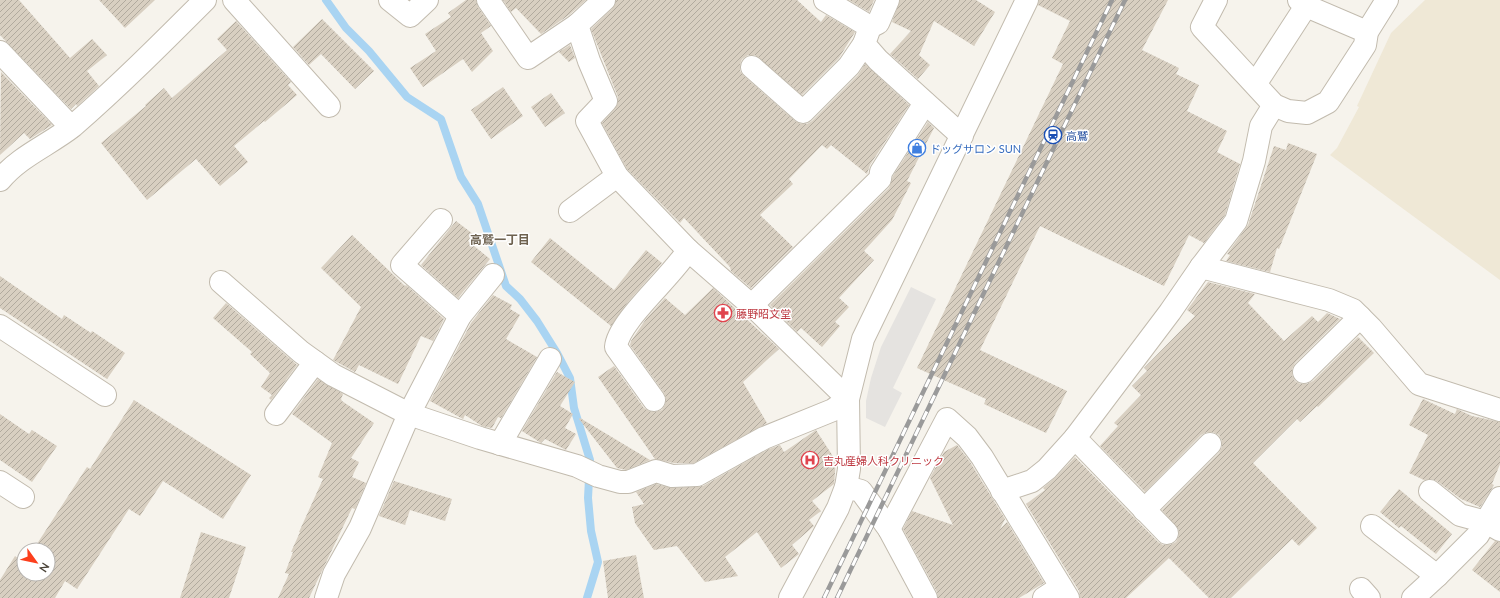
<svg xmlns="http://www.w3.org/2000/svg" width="1500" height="598" font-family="Lato,'Noto Sans JP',sans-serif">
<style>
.education{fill:#efe8d6}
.parking{fill:#e5e3e0}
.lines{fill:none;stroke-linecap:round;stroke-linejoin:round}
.stream{stroke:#a9d4f2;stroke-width:8}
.building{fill:url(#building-hatch)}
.minor-casing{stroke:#c2bbae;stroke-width:24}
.minor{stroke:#fff;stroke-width:22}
.rail-casing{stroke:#9a9a9a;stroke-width:4.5}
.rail{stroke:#fff;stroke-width:3;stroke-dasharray:9;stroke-linecap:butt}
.labels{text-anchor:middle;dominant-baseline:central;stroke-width:3;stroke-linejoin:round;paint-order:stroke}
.transit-label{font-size:11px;fill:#164399;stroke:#fff;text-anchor:start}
.shop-label{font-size:11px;fill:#366cbe;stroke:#fff;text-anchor:start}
.health-label{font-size:11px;fill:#be3a42;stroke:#fff;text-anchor:start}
.neighbourhood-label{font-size:12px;font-weight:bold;fill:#6e6250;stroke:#fff}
</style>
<defs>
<pattern id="building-hatch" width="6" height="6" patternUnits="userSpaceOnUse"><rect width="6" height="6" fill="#d8cfc1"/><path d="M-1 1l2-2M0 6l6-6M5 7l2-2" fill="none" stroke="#b1aa9e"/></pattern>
</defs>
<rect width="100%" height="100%" fill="#f6f3ec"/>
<polygon class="education" points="1425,0 1500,0 1500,280 1330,155 1337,148 1359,107 1357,106 1391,33"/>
<polygon class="parking" points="911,287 936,299 893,388 902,393 885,427 866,418 866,401 871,378 881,347"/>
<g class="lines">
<polyline class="stream" points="326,0 346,28 369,51 407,97 441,119 461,177 478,204 506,286 520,299 537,321 557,353 570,378 574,408 590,460 588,498 591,531 598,562 587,598"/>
</g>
<g class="building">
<polygon points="0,0 19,0 70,58 92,39 107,55 87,71 99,86 77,106 76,104 71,109 0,35"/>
<polygon points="99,0 155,0 125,28"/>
<polygon points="466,0 476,0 478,7 491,26 481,33 493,51 472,72 463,59 423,87 410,68 436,51 425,34 451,17 448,13"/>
<polygon points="503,0 586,0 569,15 541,34 516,8 511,12"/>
<polygon points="616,0 797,0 821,22 826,15 855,32 839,58 802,95 755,55 748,55 742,59 740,64 740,71 744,76 795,121 801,124 807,124 812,121 858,75 865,64 909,105 870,165 867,174 831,145 827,149 822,145 789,179 793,184 760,215 793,247 751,288 731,271 730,267 684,218 680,223 627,169 602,123 615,109 618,103 618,97 591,29 612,9"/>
<polygon points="849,0 874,0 869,12"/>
<polygon points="900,0 976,0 995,12 974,46 934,21 919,55 930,65 918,79 890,54 911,31 892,22"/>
<polygon points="1039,0 1168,0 1142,50 1179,68 1176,74 1199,85 1187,111 1227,131 1217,152 1240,164 1225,215 1204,243 1189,235 1164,286 1040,226 980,350 1067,391 1046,433 984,404 986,399 917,368 1063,64 1052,58 1070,21 1038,5"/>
<polygon points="322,19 374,71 355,89 321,54 309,65 293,47"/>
<polygon points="236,21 291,82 288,85 297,95 265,122 264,121 234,146 248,162 220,186 196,159 147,200 101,143 146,106 145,105 164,88 172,98 227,50 217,39"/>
<polygon points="570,45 575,58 569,62 559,52"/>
<polygon points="1,72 52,125 30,139 24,133 0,155"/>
<polygon points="503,87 523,116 491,139 471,110"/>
<polygon points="551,93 565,113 545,127 531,107"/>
<polygon points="928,122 934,128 907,181 911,183 892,220 864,251 874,260 839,298 849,307 835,322 840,326 822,347 801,328 797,332 770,305 889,188 893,176"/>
<polygon points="1288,143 1317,154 1279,249 1277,248 1270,272 1226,261 1230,255 1227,254 1248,225 1274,146 1286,150"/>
<polygon points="456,221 473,234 468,241 490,259 458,298 421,265"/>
<polygon points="352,235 405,286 406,285 444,319 433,341 421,336 398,384 359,365 355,372 333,360 361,307 321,268"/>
<polygon points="550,238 614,290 646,250 662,263 627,303 611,326 531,262"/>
<polygon points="0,276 62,319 64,315 91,333 92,331 125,353 107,379 0,308"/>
<polygon points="1208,282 1255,294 1248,303 1284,341 1312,316 1318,322 1327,313 1340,319 1295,363 1292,369 1292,375 1295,381 1300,384 1307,384 1313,381 1358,337 1374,353 1318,407 1317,406 1300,422 1297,419 1253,463 1317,528 1299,546 1292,539 1231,598 1209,598 1169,558 1126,598 1080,598 1079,591 1026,504 1045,490 1043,488 1056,477 1075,457 1158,542 1163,545 1170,545 1176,542 1179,536 1179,530 1162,510 1219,453 1222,447 1222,441 1219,435 1213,432 1207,432 1201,435 1145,492 1100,446 1118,426 1114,423 1141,395 1132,386 1147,371 1144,368 1195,316 1187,310"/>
<polygon points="713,288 779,349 743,382 767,423 694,463 674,463 655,459 598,377 614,366 644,408 649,411 655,412 662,410 665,405 666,399 664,393 630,345 631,341 646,319 665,298 685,315"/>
<polygon points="493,295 512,305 510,309 520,315 506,339 537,357 501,418 498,417 492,428 482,426 465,415 463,419 430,401 471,323"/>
<polygon points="226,303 297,365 271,400 269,398 272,395 261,387 270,373 250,354 252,352 213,318"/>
<polygon points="557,372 575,382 560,406 573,414 565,428 576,434 566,450 545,439 541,443 522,431"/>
<polygon points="318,379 343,394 341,399 342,401 374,423 351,458 359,462 352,477 366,483 355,509 352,508 309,598 278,598 289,574 285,573 293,552 291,552 300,532 299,532 323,479 318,477 332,443 292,414"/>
<polygon points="1423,399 1455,414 1457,409 1472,416 1500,422 1500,464 1492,484 1494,485 1480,507 1461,499 1437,481 1431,479 1424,480 1409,473 1428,435 1409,425"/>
<polygon points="134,400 251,475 223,519 163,481 140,516 129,509 77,589 65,581 55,598 0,598 0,580 15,556 24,562 24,574 48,574 48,550 33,550 87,467 90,469"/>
<polygon points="0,414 29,434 32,430 57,446 32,482 0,460"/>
<polygon points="580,418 650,460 626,470 617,468 579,419"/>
<polygon points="816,430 836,461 834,484 812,501 821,511 809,520 814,526 792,545 799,554 781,568 757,532 725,557 738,576 705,582 677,546 654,550 635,523 632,507 644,504 636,492 656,484 672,488 703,486 769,449 780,445 784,452"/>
<polygon points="957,445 970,462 1005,519 1000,529 1007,522 1044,583 1019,598 938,598 937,592 903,529 912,511 953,525 930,478 944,452"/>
<polygon points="394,481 452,499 445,521 410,510 405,525 379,516"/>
<polygon points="1399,489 1452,534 1436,554 1401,526 1399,528 1380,512"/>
<polygon points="201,532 246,547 229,598 180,598"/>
<polygon points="1495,541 1500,542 1500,592 1472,570"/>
<polygon points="636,555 644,598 608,598 603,561"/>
</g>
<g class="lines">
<defs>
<g id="minor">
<polyline points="234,0 329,106"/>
<polyline points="390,0 410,16 427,0"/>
<polyline points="488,0 528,58 577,25"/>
<polyline points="604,0 577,25 589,61 606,101 587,121 617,176 688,250 758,311 848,399"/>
<polyline points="825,0 870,27 864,44 878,60 962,136"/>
<polyline points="1216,0 1202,27 1274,105 1288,111 1307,113 1328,102 1365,45 1367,32 1387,0"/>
<polyline points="1299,0 1306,6 1367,32"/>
<polyline points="870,27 878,23 888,0"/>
<polyline points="0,52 71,127"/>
<polyline points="752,67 803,112 849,66 864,44"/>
<polyline points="1256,83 1306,6"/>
<path d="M0,180C20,156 49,145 73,126C119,86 162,43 205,0"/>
<polyline points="570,211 617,176"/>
<polyline points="441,220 402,265 460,316"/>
<polyline points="1201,267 1329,300 1353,310 1371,328 1419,384 1500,410"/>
<polyline points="221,282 301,352 333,375 409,414 480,438 577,466 598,476 620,482 628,482 656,471 672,476 697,475 764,438 833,410 848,399"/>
<polyline points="752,305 880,179 881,172 925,103"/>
<polyline points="0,326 105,395"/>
<polyline points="1304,372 1360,317"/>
<path d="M654,400L616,347C618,321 674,275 688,250"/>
<polyline points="276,414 315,362"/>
<polyline points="500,444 550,359"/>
<polyline points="0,482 23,497"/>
<polyline points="846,487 861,491 889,529 926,598"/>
<polyline points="1002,491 1032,481 1047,469 1075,438"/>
<polyline points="1430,491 1460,515 1486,522 1500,530"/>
<polyline points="1144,510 1210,444"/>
<polyline points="1372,526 1437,576 1478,535 1500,498"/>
<polyline points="889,529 947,419 967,437 982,457 1068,598"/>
<polyline points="1167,533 1075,438 1170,312 1201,267 1236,221 1254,161 1261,126 1274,105"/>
<polyline points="1361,589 1369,598"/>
<polyline points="326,598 334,574 360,528 409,414 460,316 493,275"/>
<polyline points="790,598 838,508 846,487 849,469 848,399 863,339 1027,0"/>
<polyline points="1044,598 1061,587"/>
<polyline points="1413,598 1437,576"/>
</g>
</defs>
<use href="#minor" class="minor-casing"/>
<use href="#minor" class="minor"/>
<defs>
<g id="rail">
<polyline points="824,598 1112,0"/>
<polyline points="837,598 1125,0"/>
</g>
</defs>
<use href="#rail" class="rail-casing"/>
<use href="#rail" class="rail"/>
</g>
<defs>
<symbol id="station-ring" viewBox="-11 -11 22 22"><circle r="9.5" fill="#fff" stroke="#1a4fb4" stroke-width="1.5"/><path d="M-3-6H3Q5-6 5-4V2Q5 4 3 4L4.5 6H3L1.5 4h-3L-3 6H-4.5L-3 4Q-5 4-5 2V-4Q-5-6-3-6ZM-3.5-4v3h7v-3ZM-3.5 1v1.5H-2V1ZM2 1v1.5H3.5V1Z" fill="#1a4fb4"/></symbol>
<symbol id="shop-ring" viewBox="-11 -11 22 22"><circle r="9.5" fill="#fff" stroke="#3f7fe0" stroke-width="1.5"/><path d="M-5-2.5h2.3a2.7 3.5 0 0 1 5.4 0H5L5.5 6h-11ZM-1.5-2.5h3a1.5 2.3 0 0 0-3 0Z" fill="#3f7fe0"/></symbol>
<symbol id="pharmacy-ring" viewBox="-11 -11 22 22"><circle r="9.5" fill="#fff" stroke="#e0444e" stroke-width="1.5"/><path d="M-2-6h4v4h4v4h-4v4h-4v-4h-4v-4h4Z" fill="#e0444e"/></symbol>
<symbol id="hospital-ring" viewBox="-11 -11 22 22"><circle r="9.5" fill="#fff" stroke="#e0444e" stroke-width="1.5"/><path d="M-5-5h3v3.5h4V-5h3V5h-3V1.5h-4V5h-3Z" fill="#e0444e"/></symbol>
</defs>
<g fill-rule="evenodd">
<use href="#station-ring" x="1043" y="125" width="20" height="20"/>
<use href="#shop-ring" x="907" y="138" width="20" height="20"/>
<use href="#pharmacy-ring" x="713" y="303" width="20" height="20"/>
<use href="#hospital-ring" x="800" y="450" width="20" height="20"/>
</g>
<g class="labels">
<g class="transit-label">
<text x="1066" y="135">高鷲</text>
</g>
<g class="shop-label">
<text x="930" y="148">ドッグサロン SUN</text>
</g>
<g class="health-label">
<text x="736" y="313">藤野昭文堂</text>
<text x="823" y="460">吉丸産婦人科クリニック</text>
</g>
<g class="neighbourhood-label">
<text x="500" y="239">高鷲一丁目</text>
</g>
</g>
<g transform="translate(36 562) rotate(123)"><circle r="19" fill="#ffffff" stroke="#b7b4b0"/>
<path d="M0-3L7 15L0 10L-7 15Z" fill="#fc3f1d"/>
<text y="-6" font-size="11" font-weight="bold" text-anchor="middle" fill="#4b4439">N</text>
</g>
</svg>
